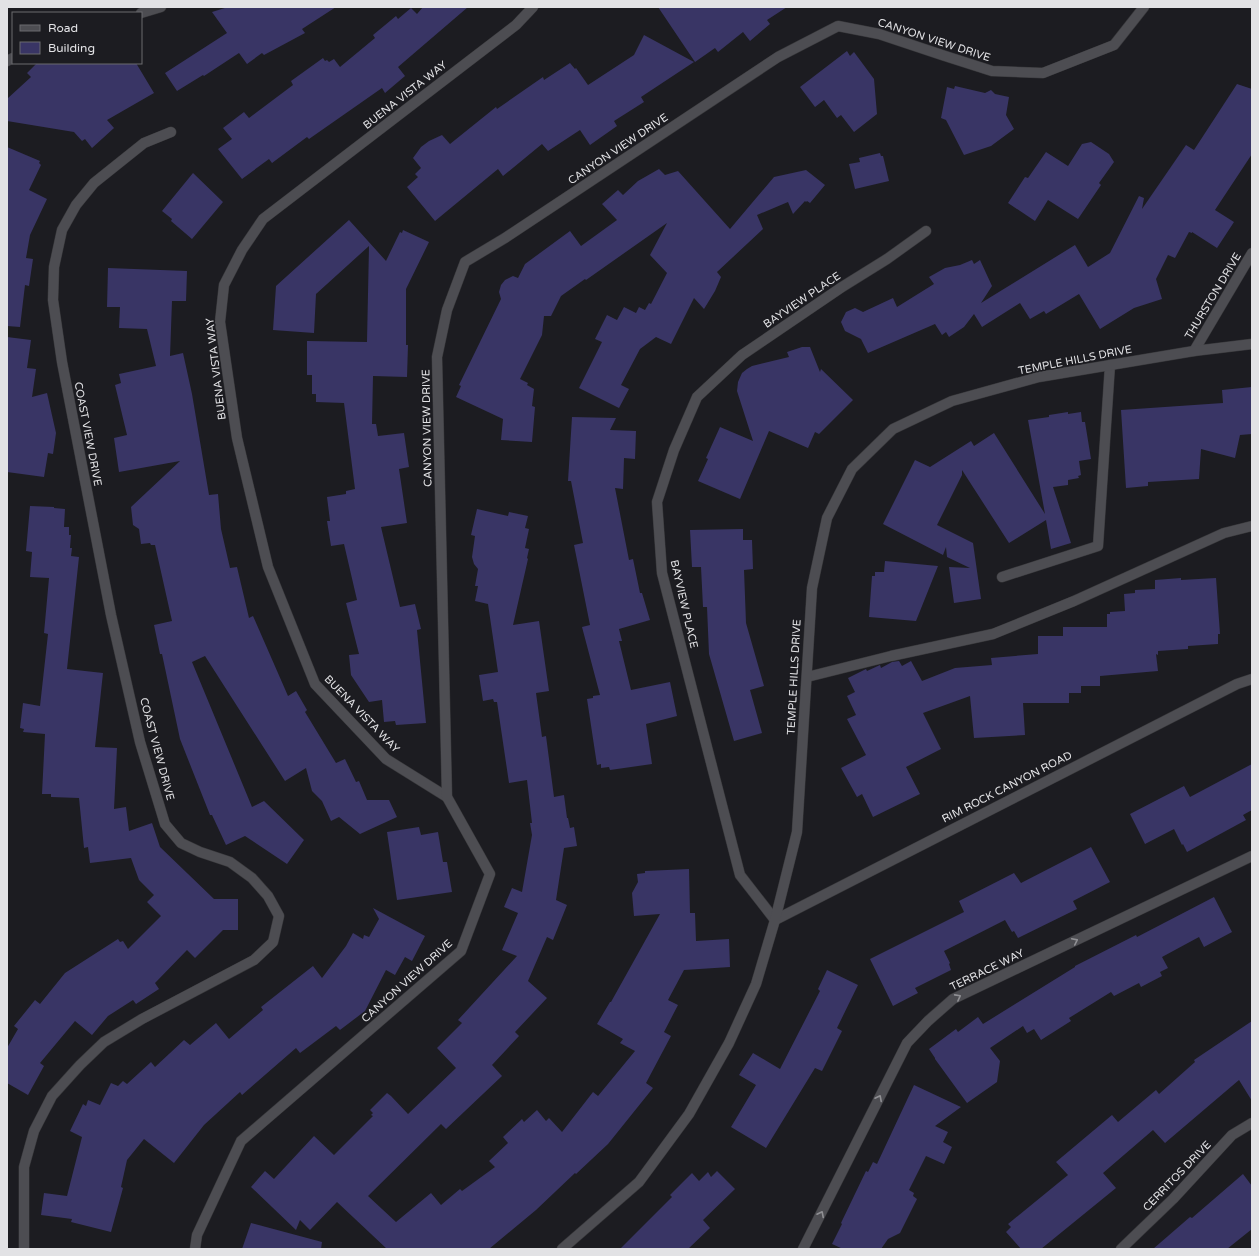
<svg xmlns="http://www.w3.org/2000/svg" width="1259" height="1256" font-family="'Varela Round',sans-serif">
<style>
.building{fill:#393565}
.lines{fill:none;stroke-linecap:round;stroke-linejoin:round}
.lane-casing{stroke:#37373a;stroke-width:11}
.street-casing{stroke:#37373a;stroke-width:11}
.secondary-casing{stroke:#37373a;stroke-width:11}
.lane{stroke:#4d4d52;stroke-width:10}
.street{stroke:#4d4d52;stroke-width:10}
.secondary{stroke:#4d4d52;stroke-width:10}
.oneway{stroke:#909094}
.labels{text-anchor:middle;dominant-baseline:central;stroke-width:3;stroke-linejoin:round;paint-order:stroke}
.street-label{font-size:11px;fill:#e2e2e5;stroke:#1c1c21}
</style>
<rect width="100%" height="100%" fill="#1c1c21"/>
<g class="building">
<polygon points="228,7 336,7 302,29 305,33 264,55 262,53 247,64 239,53 204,76 203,75 177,91 165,73 227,33 212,12"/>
<polygon points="423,7 468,7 398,67 405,76 385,93 382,88 309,139 307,137 272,163 269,159 242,179 218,149 232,139 223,128 244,112 249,118 293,85 291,81 323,58 325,61 327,60 329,62 334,59 340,67 375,38 373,35 396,16 398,19 411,8 417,14"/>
<polygon points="658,7 787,7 767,20 770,24 750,41 743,32 718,52 715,48 695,62"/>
<polygon points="644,35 694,62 641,97 644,102 614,121 617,126 590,145 580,130 548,151 542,144 503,176 498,169 435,221 407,187 418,177 415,174 421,168 413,158 421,147 429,141 442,135 450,144 496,107 497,109 543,77 544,80 570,63 575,69 576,68 588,85 634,55"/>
<polygon points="847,51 850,56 854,52 874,79 877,114 854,132 841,115 837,118 824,100 815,107 800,87"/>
<polygon points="37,63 136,63 154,93 107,120 114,128 92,148 85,139 82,141 74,132 7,121 7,99 31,77 27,73"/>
<polygon points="1237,84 1252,89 1252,154 1215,210 1234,222 1217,248 1192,232 1192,233 1189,232 1175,258 1168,255 1156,279 1162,299 1134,308 1100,329 1079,294 1046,314 1044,311 1030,319 1020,303 982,327 974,314 964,327 949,337 946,332 942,335 935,324 868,353 861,339 845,331 841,322 846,312 855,308 863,312 893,298 897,307 934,284 929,277 945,268 960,265 972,260 974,264 980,260 992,286 981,303 1075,245 1088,267 1110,253 1139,196 1144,198 1142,209 1186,145 1194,150"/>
<polygon points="955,86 985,93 991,90 995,94 1009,97 1006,115 1014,129 991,146 964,155 946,120 941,118 947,87 954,89"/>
<polygon points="1091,142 1109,154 1114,162 1099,183 1101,185 1078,219 1048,200 1035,221 1008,203 1025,177 1028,178 1046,152 1068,166 1082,144"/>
<polygon points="7,147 40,161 39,163 41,165 29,190 47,199 30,235 26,258 33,259 29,286 25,285 20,327 7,326"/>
<polygon points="880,153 881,156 883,156 889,181 855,189 849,164 860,162 859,158"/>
<polygon points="659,169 665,175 678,171 730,229 774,177 806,170 825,185 810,203 807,201 806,202 805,201 793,214 788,202 757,215 763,229 717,272 721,277 715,291 704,309 694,298 671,344 656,337 640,349 621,385 629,389 619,408 579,388 602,342 595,339 607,315 617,320 624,307 636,313 639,307 645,310 649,303 651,304 667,273 650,255 667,223 586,280 585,279 561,296 551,316 544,316 542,335 520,379 528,383 527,385 534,389 532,406 535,407 532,442 501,440 503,419 456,397 461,386 459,385 501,299 499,292 501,285 505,280 513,276 518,278 525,264 570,231 581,246 617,220 602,204 618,190 623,195 638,181"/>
<polygon points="193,173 223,202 192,239 171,221 172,219 162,211"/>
<polygon points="349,220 386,261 400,232 402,233 403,230 429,242 406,289 406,345 408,345 407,377 373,376 372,424 376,424 378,436 404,433 409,467 399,469 407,523 381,527 400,607 415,604 421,629 417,630 426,723 396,725 395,721 384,722 382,700 369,702 351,675 349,655 359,654 346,603 357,600 344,544 331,546 327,521 330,521 327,497 346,494 346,491 355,489 344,403 316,402 316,394 312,394 312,375 307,375 307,341 367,342 369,246 316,294 314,333 273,330 276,286"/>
<polygon points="108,268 187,271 186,301 172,301 170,356 183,353 192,394 209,495 218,494 221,529 230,568 237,567 249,618 253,616 288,696 296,691 307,710 305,712 336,763 345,759 356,782 359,781 367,800 389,800 397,817 360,834 339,817 331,821 322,801 312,791 306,768 285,781 205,656 192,662 252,807 264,801 304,840 287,864 245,836 226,845 212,815 210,815 180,739 162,654 160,654 154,625 172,621 155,545 151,545 150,543 141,544 139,529 133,525 131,507 180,461 119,472 114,438 127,435 115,385 121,383 119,374 156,366 147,329 119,328 120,307 107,307"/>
<polygon points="7,337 31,340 27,368 36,369 32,397 47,393 56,433 53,454 48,453 44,477 7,472"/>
<polygon points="802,347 810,347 820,372 821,369 853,400 819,434 815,432 808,448 769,431 740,499 698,481 708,459 706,458 720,427 753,441 737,391 738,382 742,373 747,369 752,366 789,357 787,352"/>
<polygon points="1252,387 1252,434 1240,435 1235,458 1201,449 1199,479 1148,482 1148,486 1126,488 1121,410 1223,403 1222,390"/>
<polygon points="1068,412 1068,414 1081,412 1082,422 1085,422 1091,459 1079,461 1081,475 1078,476 1079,478 1068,480 1068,485 1053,487 1071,543 1051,549 1046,520 1009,543 962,470 962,475 937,525 973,543 981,599 954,603 949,567 970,568 947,557 946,547 943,555 883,524 915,460 930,467 971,441 974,446 994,433 1045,514 1028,420 1049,417 1049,415"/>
<polygon points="572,417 616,418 610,430 636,431 635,459 624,458 623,489 615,488 629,560 633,559 640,593 642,593 650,620 619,629 622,641 619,641 631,690 670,682 677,716 646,724 652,764 610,770 609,767 601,768 601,764 597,765 587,699 593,698 593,696 600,695 582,627 590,625 574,545 583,543 571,481 568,481"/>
<polygon points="30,506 54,507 54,508 65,509 64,527 69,527 69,535 71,535 70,548 72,548 71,556 79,557 67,669 103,673 95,747 117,748 114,809 126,807 129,831 152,823 160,847 214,899 238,899 238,930 223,930 195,958 187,950 155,983 159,989 136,1004 133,1000 108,1016 92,1035 75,1021 40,1063 44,1066 28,1095 7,1083 7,1048 18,1029 14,1026 35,1000 40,1004 65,973 118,939 120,942 123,941 128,949 161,916 147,902 154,895 139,880 131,858 90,863 88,847 84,848 79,798 51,797 51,794 42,794 45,734 23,732 24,729 20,728 23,703 40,706 48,634 44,633 49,578 30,577 32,552 26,551"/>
<polygon points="477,509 508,516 509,512 528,516 525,528 529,529 525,548 529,549 527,558 528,559 513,625 539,621 549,691 536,693 542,737 546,736 554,797 564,795 567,818 568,818 570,828 574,827 577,846 564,848 556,900 567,905 553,940 547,937 528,981 547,998 515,1032 519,1036 492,1065 502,1076 446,1129 441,1124 368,1196 396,1222 431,1193 441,1205 460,1189 462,1191 495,1167 489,1161 508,1143 503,1137 522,1119 524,1122 537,1110 546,1121 549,1118 562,1132 593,1092 598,1096 635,1051 620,1043 623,1039 597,1024 610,1002 611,1002 660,914 634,916 632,893 638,882 637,874 645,873 645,871 689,869 690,913 695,913 696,941 729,939 730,967 684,970 668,1000 678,1005 664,1032 671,1036 646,1083 653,1088 608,1144 576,1174 575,1173 536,1210 489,1249 387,1249 337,1202 310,1230 300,1220 296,1230 251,1187 265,1171 274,1179 314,1136 334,1155 373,1116 371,1115 373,1113 370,1110 387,1093 391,1096 408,1114 456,1068 437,1048 462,1023 458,1020 517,956 502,950 518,913 504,907 512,888 522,892 532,835 530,823 532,823 527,780 509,783 497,702 494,702 493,699 483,701 479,675 498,672 488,604 475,601 478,586 475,586 478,569 474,564 472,557 475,536 471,535"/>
<polygon points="743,529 743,540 752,540 753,569 744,570 746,623 764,686 750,690 762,733 734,741 709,654 707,607 703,607 701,567 692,567 690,530"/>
<polygon points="885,561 938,566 916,621 869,617 872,576 875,576 875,572 884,572"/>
<polygon points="1181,578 1181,580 1216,578 1220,634 1218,634 1218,644 1188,646 1188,649 1158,651 1158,655 1156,654 1158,671 1100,676 1100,686 1081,686 1081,693 1069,693 1069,703 1023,703 1025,735 974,738 970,696 923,713 941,749 906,767 920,794 873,817 862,794 857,797 841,768 866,755 847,719 856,715 847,696 855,692 848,678 866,669 867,671 880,665 881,668 892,662 899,661 902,666 911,661 922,681 955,668 992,665 991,658 1038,654 1038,636 1063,636 1063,627 1107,627 1107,614 1110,614 1110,612 1125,611 1124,594 1135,593 1135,590 1155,589 1155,580"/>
<polygon points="1252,764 1252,810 1243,815 1246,820 1187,852 1183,844 1182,845 1174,829 1145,844 1130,814 1184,786 1190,797"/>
<polygon points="419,827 421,835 438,832 443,862 447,862 452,892 397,900 387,832"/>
<polygon points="1091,847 1110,882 1073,901 1077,909 1018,938 1014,931 1012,932 1005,920 944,951 950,963 949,964 951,970 915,988 918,993 893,1006 870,959 964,912 959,901 1014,873 1021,883"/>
<polygon points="1214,897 1232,932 1204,947 1199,937 1162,957 1168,968 1160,972 1162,976 1141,987 1139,983 1114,996 1111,992 1069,1018 1071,1021 1041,1040 1034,1029 1027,1033 1023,1026 990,1048 1000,1061 997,1082 967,1103 935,1059 935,1058 929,1049 956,1029 958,1032 978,1017 983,1024 1075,967 1075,966 1136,935 1137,937"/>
<polygon points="373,908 425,936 412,961 405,957 395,975 386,970 365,1011 340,1030 336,1026 300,1053 296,1048 242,1095 240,1092 204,1125 174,1163 144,1139 127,1160 121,1187 123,1188 111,1232 71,1222 72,1219 41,1215 44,1193 67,1196 82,1137 70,1131 83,1104 86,1106 88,1100 100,1105 111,1083 118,1086 123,1081 127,1084 151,1062 155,1067 184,1040 190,1045 216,1023 229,1039 263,1010 261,1007 313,966 322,978 346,946 353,933 363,939 364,935 369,937 379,919"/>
<polygon points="827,970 858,985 837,1028 842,1031 822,1071 815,1068 766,1148 731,1127 756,1085 739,1075 753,1053 780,1069 820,991 818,989"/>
<polygon points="1252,1021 1252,1101 1239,1080 1165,1143 1153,1130 1103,1173 1116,1188 1041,1249 1021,1249 1006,1232 1011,1227 1008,1224 1068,1175 1056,1162 1112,1115 1118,1122 1156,1090 1159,1094 1195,1062 1194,1060"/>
<polygon points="914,1085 961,1107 935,1126 948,1132 943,1142 952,1147 944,1164 926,1156 909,1190 914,1193 913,1196 917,1199 900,1233 888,1239 881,1249 843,1249 832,1244 842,1224 841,1223 866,1171 868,1172 873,1162 877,1164"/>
<polygon points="717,1171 735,1189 703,1220 710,1228 688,1249 620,1249 672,1197 670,1195 692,1173 699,1181 708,1172 711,1177"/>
<polygon points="1243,1174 1252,1186 1252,1229 1227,1249 1153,1249 1190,1217 1192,1218"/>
<polygon points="251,1223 322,1242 321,1249 242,1249"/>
</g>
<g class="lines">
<defs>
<g id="lane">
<polyline points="1002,577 1098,546 1110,365"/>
<polyline points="807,677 891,656 993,634 1074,601 1224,533 1252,526"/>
</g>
<g id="street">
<polyline points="141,13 161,7"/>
<polyline points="7,61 13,58"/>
<polyline points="926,231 887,259 842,287 742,355 697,397 674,450 657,502 662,573 740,875 775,920 1237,684 1252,679"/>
<polyline points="1194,351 1252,253"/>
<polyline points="447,797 386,759 315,684 268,567 237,438 220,322 224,285 242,250 263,219 516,25 533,7"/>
<polyline points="24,1249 24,1167 34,1131 52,1096 80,1065 104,1042 142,1019 254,960 273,942 279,916 268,896 252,878 230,862 200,852 181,843 165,824 140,742 111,615 62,362 53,300 54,267 62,230 76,205 94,183 144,143 171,132"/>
<polyline points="195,1249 197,1235 241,1141 461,951 490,874 447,797 437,357 447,310 465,262 505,238 778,57 838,26 879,34 942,55 992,71 1043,73 1114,45 1144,7"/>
<polyline points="803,1249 907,1043 928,1021 953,999 1252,856"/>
<polyline points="1121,1249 1173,1199 1232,1135 1252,1123"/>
</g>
<polyline id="secondary" points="562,1249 639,1182 689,1114 729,1043 756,984 775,920 797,832 812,588 827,518 852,469 893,429 952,401 1039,377 1194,351 1252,344"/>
</defs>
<use href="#lane" class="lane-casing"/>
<use href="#street" class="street-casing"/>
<use href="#secondary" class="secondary-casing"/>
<use href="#lane" class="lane"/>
<use href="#street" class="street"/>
<use href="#secondary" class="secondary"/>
</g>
<defs><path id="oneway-chevron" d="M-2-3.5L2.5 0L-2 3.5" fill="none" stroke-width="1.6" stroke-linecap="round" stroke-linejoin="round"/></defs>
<g class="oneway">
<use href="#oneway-chevron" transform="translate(1075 941) rotate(-26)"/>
<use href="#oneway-chevron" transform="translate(958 997) rotate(-28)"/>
<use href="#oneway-chevron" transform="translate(879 1098) rotate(-63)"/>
<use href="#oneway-chevron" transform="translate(821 1214) rotate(-63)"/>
</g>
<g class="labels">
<g class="street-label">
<text transform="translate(934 40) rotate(18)">CANYON VIEW DRIVE</text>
<text transform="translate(405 95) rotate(-38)">BUENA VISTA WAY</text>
<text transform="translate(618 149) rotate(-34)">CANYON VIEW DRIVE</text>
<text transform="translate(1213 296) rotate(-59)">THURSTON DRIVE</text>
<text transform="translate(802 300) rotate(-34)">BAYVIEW PLACE</text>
<text transform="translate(1075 360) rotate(-11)">TEMPLE HILLS DRIVE</text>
<text transform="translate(216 369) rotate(-97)">BUENA VISTA WAY</text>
<text transform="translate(427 428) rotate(-91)">CANYON VIEW DRIVE</text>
<text transform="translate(88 434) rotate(79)">COAST VIEW DRIVE</text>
<text transform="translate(684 604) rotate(77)">BAYVIEW PLACE</text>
<text transform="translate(794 677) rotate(-87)">TEMPLE HILLS DRIVE</text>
<text transform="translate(362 714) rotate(46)">BUENA VISTA WAY</text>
<text transform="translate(157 749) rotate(75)">COAST VIEW DRIVE</text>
<text transform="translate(1007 787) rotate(-27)">RIM ROCK CANYON ROAD</text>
<text transform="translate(987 970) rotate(-26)">TERRACE WAY</text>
<text transform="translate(407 981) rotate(-42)">CANYON VIEW DRIVE</text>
<text transform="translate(1177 1176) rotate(-46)">CERRITOS DRIVE</text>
</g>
</g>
<rect width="1259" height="1256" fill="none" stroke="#e2e2e5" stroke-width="16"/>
<rect x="12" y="12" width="130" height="52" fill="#1c1c21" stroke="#6b6b6f"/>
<rect x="20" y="25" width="20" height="6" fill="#4d4d52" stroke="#6b6b6f"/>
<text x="48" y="32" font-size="12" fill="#e2e2e5">Road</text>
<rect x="20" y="42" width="20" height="12" fill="#393565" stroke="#6b6b6f"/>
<text x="48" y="52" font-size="12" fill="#e2e2e5">Building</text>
</svg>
